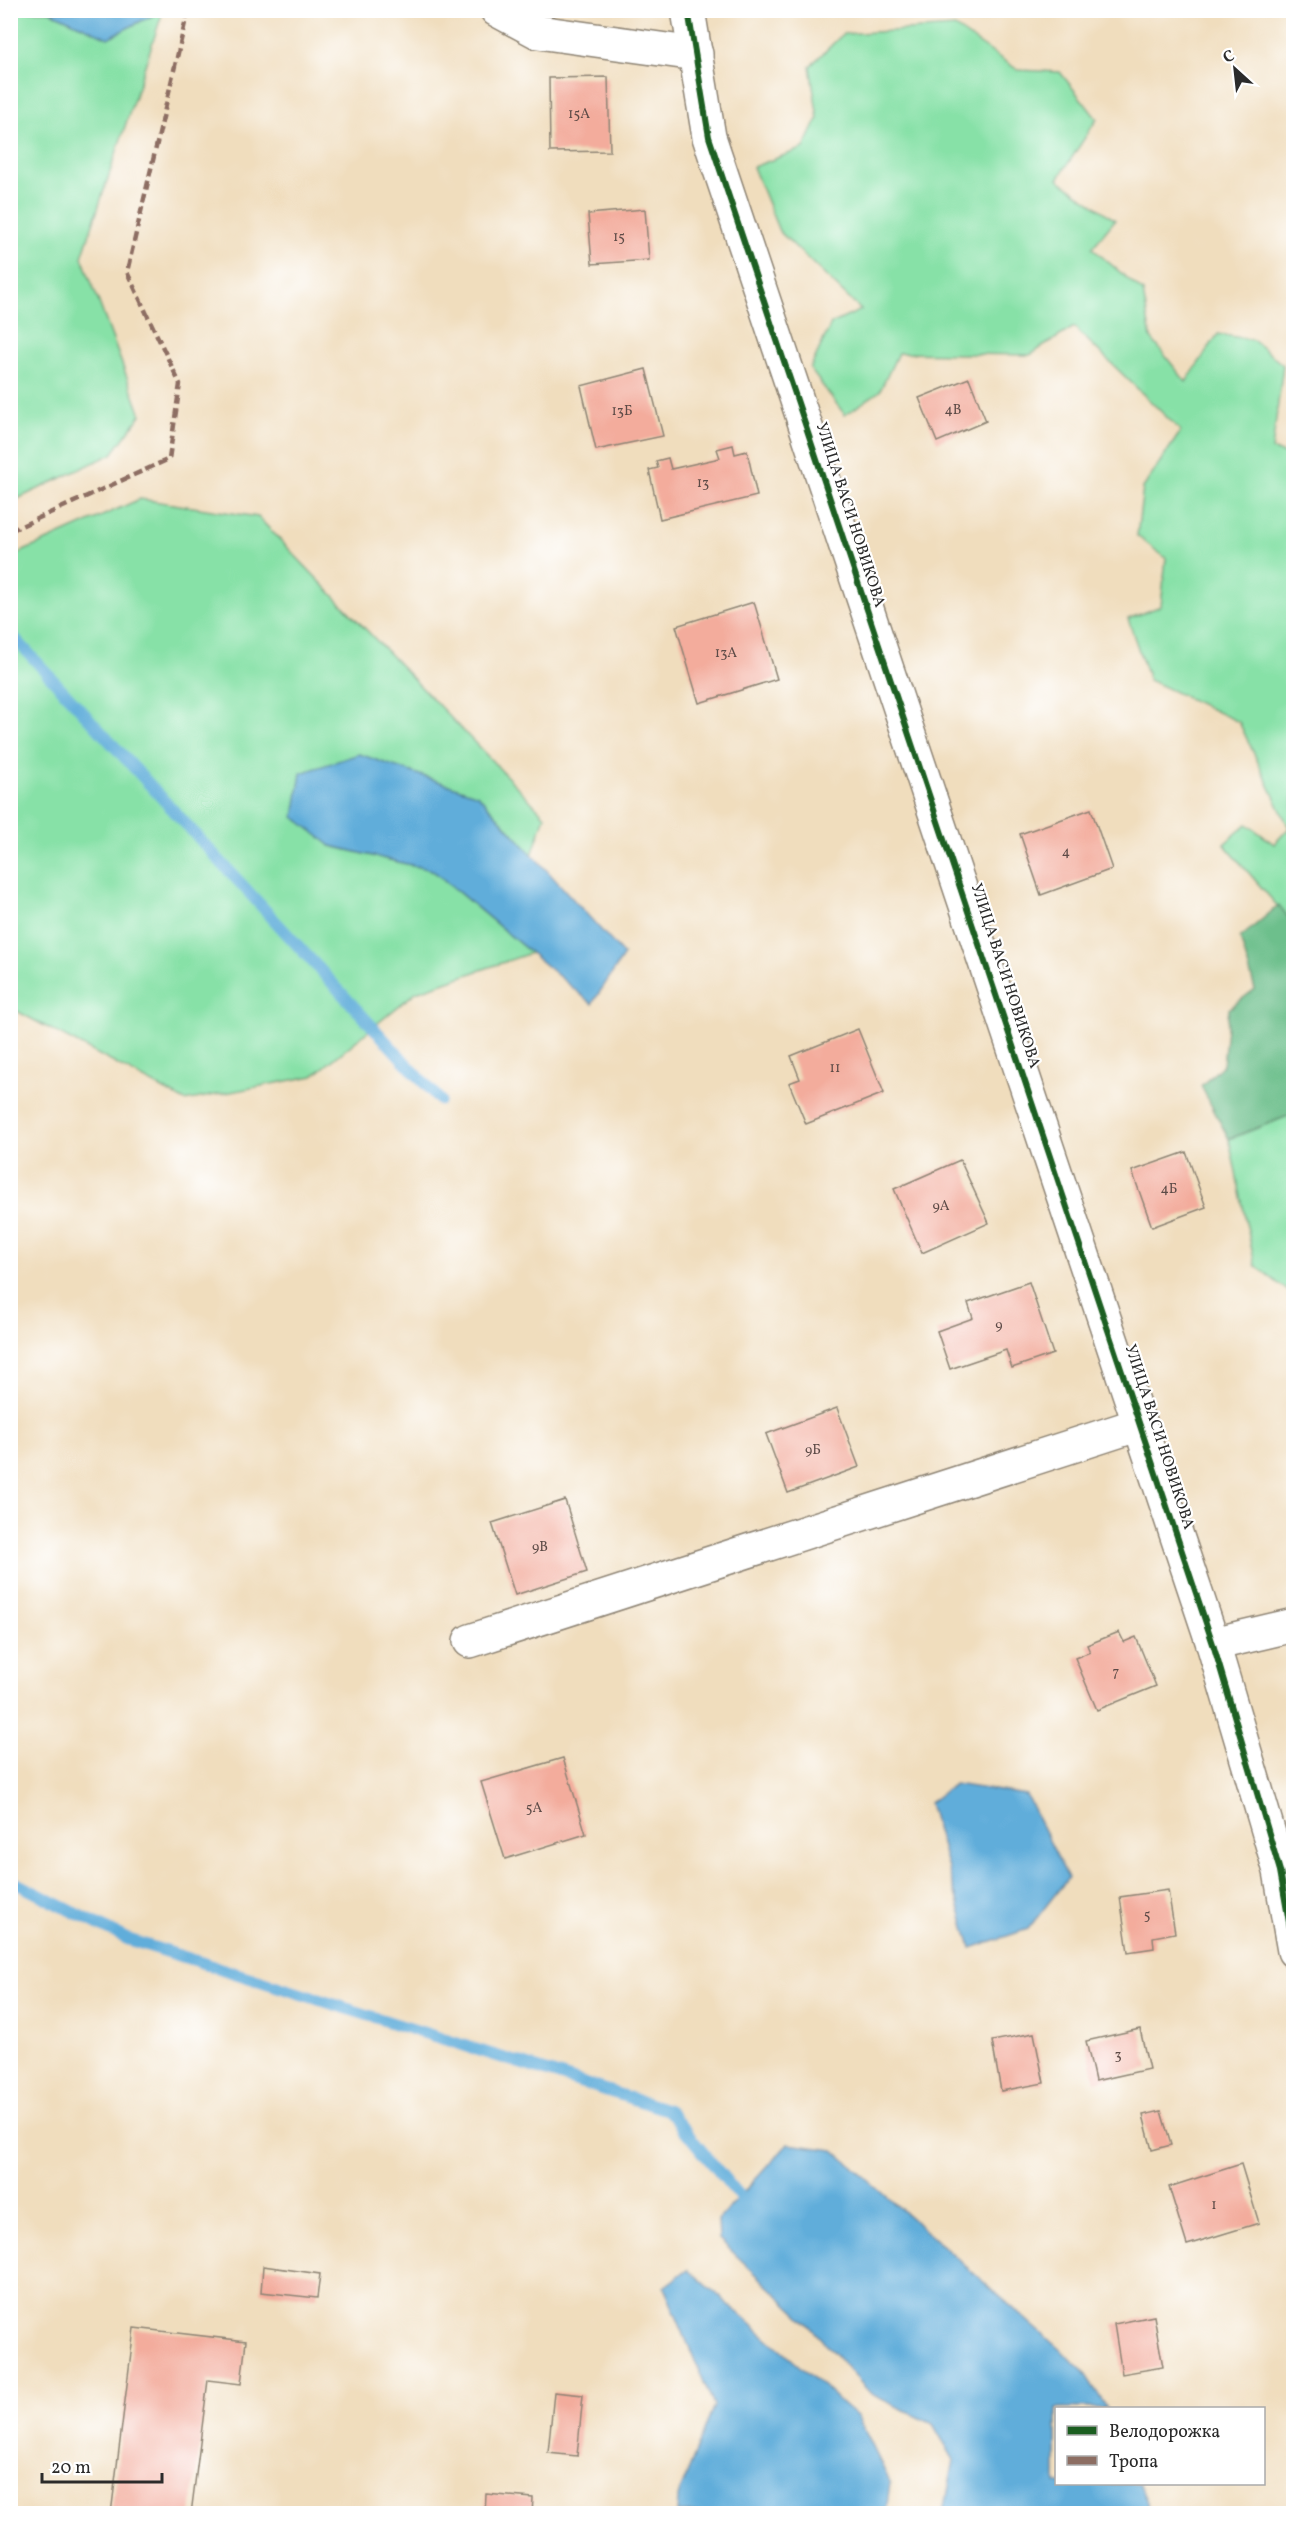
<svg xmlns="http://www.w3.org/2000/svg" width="1304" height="2524" font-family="Vollkorn,serif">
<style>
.green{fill:#87e1a7;stroke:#598669;stroke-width:1.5}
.forest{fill:#6dbf8c;stroke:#4c755c;stroke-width:1.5}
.water{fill:#61adda;stroke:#466c82;stroke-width:1.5}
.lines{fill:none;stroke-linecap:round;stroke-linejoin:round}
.stream{stroke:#61adda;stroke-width:12}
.building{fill:#f3ac9c}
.minor-casing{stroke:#8e8474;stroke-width:36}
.minor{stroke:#fff;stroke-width:33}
.quiet{stroke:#8d6e63;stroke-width:4.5;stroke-dasharray:9 4.5;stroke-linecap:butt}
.cycleway-casing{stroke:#fff;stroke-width:10}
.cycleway{stroke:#1b5e20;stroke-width:6}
.labels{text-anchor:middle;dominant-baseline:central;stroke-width:4.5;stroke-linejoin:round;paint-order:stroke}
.number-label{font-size:14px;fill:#5d4b47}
.street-label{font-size:16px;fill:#2b2b2b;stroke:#fff}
</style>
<rect width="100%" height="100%" fill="#fff"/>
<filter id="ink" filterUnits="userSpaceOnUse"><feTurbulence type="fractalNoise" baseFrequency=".0167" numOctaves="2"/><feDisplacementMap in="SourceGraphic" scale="12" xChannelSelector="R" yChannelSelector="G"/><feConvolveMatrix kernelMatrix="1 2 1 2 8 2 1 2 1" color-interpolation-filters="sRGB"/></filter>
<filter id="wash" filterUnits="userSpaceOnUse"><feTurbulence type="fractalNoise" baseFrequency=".008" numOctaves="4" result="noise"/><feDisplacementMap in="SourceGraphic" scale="24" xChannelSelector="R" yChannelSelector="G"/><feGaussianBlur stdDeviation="1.35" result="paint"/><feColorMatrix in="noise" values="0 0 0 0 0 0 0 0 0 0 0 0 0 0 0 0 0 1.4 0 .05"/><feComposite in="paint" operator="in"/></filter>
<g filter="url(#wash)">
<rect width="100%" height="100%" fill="#f0ddbd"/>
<g class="green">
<polygon points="10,11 49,11 107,37 163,11 82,257 141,415 112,454 11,502"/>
<polygon points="955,27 1018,70 1060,72 1097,119 1058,179 1115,220 1092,248 1143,292 1151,338 1186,382 1218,334 1253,340 1283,365 1272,450 1294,457 1293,924 1224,844 1247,824 1274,844 1289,828 1239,722 1149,680 1128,619 1161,606 1166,558 1137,536 1143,488 1181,431 1074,327 1030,355 898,353 880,391 845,415 810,369 831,324 861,310 779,231 753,167 804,148 818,119 810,66 843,34"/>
<polygon points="140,499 258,517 545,816 532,855 478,795 331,846 432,870 531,953 416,992 313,1076 185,1101 11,1008 10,557"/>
<polygon points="1293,1114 1293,1295 1255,1265 1229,1139"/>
</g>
<polygon class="forest" points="1279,905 1293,924 1293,1114 1229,1139 1201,1086 1223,1065 1229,1009 1255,989 1240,938"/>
<g class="water">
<polygon points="49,11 161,11 108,38"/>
<polygon points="359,754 478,795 624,955 592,1004 432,870 331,846 294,817 301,773"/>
<polygon points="954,1784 1026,1795 1068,1878 1028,1929 971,1948 929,1803"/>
<polygon points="788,2144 834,2150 1082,2369 1107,2408 1056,2408 1056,2484 1139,2484 1152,2513 944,2513 954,2460 933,2424 871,2394 804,2320 719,2239 718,2220"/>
<polygon points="688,2269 858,2417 890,2482 886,2513 677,2513 678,2497 714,2406 664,2287"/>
</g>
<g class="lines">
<g class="stream">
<polyline points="10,633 440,1100"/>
<polyline points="10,1880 127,1939 668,2110 749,2208"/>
</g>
</g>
<g id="blocks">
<g class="building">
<polygon points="608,77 610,151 550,152 549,78"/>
<polygon points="645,209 649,260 592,264 588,214"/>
<polygon points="646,369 663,436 596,450 581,386"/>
<polygon points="969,378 986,421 937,442 919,398"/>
<polygon points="733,445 735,454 747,451 757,496 660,519 649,470 658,468 656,461 668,458 671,469 720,458 717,449"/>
<polygon points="754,602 777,679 699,703 676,626"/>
<polygon points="1091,809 1112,869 1041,895 1020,834"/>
<polygon points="858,1029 884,1093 806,1124 789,1083 800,1079 791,1056"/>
<polygon points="1186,1152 1206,1207 1152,1227 1132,1171"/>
<polygon points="960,1160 989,1223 922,1253 894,1189"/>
<polygon points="1029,1282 1053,1354 1012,1368 1006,1350 950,1369 937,1331 973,1318 968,1303"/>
<polygon points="837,1408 859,1467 788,1493 766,1434"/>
<polygon points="565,1500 587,1572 515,1595 492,1523"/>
<polygon points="1119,1632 1124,1642 1136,1637 1156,1686 1097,1710 1075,1658 1090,1652 1087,1645"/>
<polygon points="563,1758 586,1834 505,1859 481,1782"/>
<polygon points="1168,1890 1175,1933 1153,1937 1154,1948 1128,1952 1120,1897"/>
<polygon points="1140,2029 1149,2069 1095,2081 1086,2041"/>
<polygon points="1034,2033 1044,2083 1001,2091 992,2041"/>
<polygon points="1161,2111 1171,2145 1152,2150 1143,2115"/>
<polygon points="1241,2164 1259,2223 1187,2245 1169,2187"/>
<polygon points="263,2266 320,2274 317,2298 261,2292"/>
<polygon points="1154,2316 1163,2367 1122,2374 1114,2324"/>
<polygon points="134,2328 246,2341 241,2384 208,2380 191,2514 111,2514"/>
<polygon points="554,2392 583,2395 577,2456 548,2453"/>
<polygon points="486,2494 533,2498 532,2514 485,2514"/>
</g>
</g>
</g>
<g filter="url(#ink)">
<use href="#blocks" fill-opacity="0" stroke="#8e8474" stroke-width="1.5"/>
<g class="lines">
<defs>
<g id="minor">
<polyline points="497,10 538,32 696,54"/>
<polyline points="688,10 709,137 1213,1644 1280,1871 1294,1951"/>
<polyline points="470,1641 1140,1424"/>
<polyline points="1213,1644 1294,1625"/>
</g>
</defs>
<use href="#minor" class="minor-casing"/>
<use href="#minor" class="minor"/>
<polyline class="quiet" points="10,531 169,459 180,384 127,272 188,10"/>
<defs>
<polyline id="cycleway" points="688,10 709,137 1213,1644 1280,1871 1294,1951"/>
</defs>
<use href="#cycleway" class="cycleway-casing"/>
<use href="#cycleway" class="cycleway"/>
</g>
</g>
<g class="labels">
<g class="number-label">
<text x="579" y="114">15А</text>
<text x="619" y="237">15</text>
<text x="953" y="410">4В</text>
<text x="622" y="411">13Б</text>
<text x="703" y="483">13</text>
<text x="726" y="653">13А</text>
<text x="1066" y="852">4</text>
<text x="835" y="1068">11</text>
<text x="1169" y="1189">4Б</text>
<text x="941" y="1206">9А</text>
<text x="999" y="1325">9</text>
<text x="813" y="1450">9Б</text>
<text x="540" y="1547">9В</text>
<text x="1116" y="1672">7</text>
<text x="534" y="1808">5А</text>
<text x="1147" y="1915">5</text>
<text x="1118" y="2055">3</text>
<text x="1214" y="2205">1</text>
</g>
<g class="street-label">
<text transform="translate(850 515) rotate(72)">УЛИЦА ВАСИ НОВИКОВА</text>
<text transform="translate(1005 976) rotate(72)">УЛИЦА ВАСИ НОВИКОВА</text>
<text transform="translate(1159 1437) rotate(72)">УЛИЦА ВАСИ НОВИКОВА</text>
</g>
</g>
<rect width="1304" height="2524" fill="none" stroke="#fff" stroke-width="36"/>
<rect x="1055" y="2407" width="210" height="78" fill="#ffffff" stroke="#aaaaaa" stroke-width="1.5"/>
<rect x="1067" y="2426" width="30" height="9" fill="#1b5e20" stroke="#aaaaaa" stroke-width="1.5"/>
<text x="1109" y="2437" font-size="18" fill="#2b2b2b">Велодорожка</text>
<rect x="1067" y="2456" width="30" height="9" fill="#8d6e63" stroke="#aaaaaa" stroke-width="1.5"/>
<text x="1109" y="2467" font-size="18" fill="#2b2b2b">Тропа</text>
<g transform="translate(1235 69) rotate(333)" stroke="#ffffff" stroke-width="4.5" paint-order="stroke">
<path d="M0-4.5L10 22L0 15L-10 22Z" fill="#2b2b2b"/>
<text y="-9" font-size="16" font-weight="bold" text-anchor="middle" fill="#2b2b2b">С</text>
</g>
<path d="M42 2473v9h120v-9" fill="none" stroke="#2b2b2b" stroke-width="3"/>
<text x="51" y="2473" font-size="18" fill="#2b2b2b" stroke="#ffffff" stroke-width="4.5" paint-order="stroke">20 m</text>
</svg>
